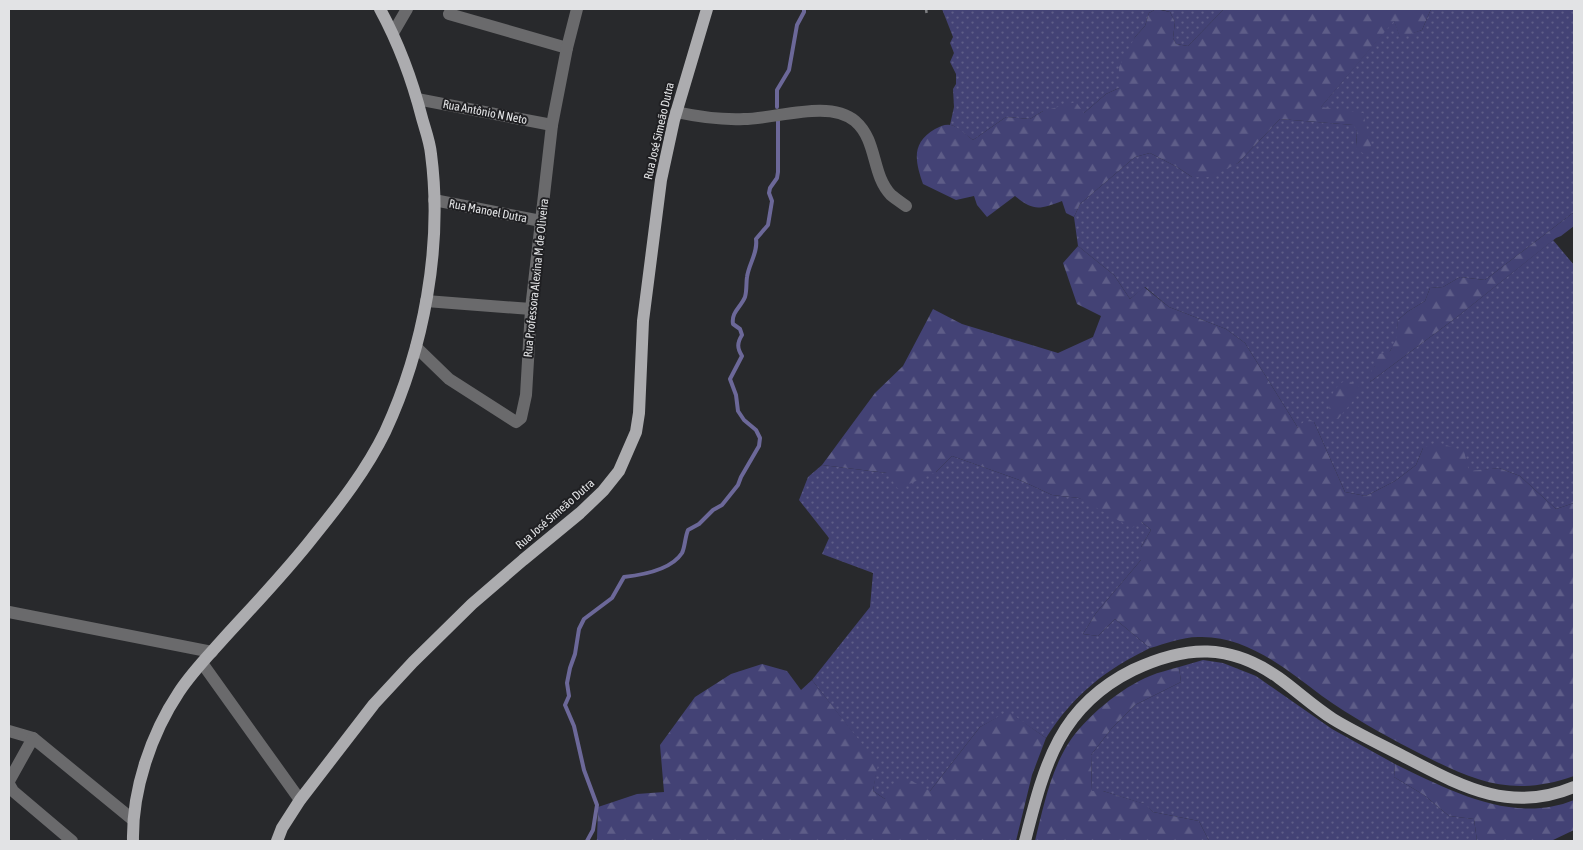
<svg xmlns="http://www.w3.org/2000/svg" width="1583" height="850" font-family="'Asap Condensed',sans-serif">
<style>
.grass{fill:url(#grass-dots)}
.forest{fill:url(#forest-firs)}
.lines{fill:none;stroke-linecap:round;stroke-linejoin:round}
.stream{stroke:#6c6899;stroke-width:4}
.path{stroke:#7d7e81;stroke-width:2.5;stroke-dasharray:4 4;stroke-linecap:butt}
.minor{stroke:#6a6a6c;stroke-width:12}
.major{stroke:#acacaf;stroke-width:12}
.labels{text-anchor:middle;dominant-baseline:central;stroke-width:4;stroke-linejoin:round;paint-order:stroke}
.street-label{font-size:12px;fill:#e2e3e5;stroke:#1f1f22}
</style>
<defs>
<pattern id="grass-dots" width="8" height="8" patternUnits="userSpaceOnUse" patternTransform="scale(1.25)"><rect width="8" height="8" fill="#434275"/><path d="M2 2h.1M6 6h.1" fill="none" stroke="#5e5d88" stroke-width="1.8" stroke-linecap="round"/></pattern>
<pattern id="forest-firs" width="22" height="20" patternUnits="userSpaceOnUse" patternTransform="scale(1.25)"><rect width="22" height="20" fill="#434275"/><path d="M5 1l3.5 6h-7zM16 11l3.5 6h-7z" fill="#5e5d88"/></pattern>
</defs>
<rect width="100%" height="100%" fill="#28292c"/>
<g class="grass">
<polygon points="942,9 1156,9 1149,13 1145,26 1135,37 1119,88 1106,94 1084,113 1043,111 1030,119 1006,117 973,140 954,126 950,125 954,107 953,89 956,84 956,74 950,62 954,53 950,43 953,37"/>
<polygon points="1159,9 1224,9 1188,46 1176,44 1173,38 1175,22 1170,12"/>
<polygon points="1431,9 1574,9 1574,212 1485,280 1460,277 1443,287 1430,288 1425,301 1407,312 1398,320 1397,340 1390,351 1375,366 1370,382 1457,317 1553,240 1574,265 1574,503 1556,509 1520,476 1499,468 1469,472 1423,448 1416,465 1395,481 1366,496 1345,492 1314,422 1298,428 1245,343 1226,329 1169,307 1145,287 1130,299 1114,275 1078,246 1074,217 1080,204 1135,157 1150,153 1177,167 1192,177 1238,163 1280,119 1354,125 1357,131 1356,147 1363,114 1320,108 1394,20 1400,37 1422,30"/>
<path d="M952,456L1022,481L1052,495L1079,498L1142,522L1151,530L1141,547V560L1096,613L1083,634L1098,636L1115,619L1150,648C1105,670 1073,695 1046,738L1008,712L980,727L930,791L885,799L873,791L877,764L812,680L870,607L873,573L822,554L829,538L799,500L808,477L822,465L887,473L936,472Z"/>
<polygon points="1203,660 1223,663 1256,676 1332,729 1395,764 1394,777 1424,795 1449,816 1474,819 1477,841 1209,841 1199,821 1153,812 1144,804 1103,791 1092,791 1091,755 1112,728 1135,705 1181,682 1179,667"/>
</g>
<g class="forest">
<path d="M1156,9L1170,12L1175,22L1173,38L1176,44L1188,46L1224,9H1431L1422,30L1400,38L1394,21L1321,107L1363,113L1371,146L1364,154L1356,148L1357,131L1353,125L1280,119L1238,163L1211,177H1192L1177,167L1150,153L1135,157L1080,204L1074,217L1066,213L1062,201C1040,209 1034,212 1015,196L987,217L977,205L974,196L956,200L923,184C915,161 911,143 935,129C941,126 947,123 954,126C961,129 967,136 973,140L1006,117L1030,119L1043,111L1076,102L1084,113L1106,94L1119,88V67L1135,37L1145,26L1149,13Z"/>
<polygon points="1574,212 1574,226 1561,236 1556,238 1457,317 1370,382 1371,371 1375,366 1376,355 1390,351 1396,340 1398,320 1407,312 1425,301 1430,288 1443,287 1460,277 1485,280"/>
<path d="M1078,246L1114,275L1130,299L1144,287L1169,307L1226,329L1245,343L1298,428L1307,418L1314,422L1345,492L1366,496L1395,481L1416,465L1423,448L1437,442L1464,451L1469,471L1499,468L1520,476L1556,509L1574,503V776C1509,799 1470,779 1413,750C1380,733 1352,717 1322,696C1286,669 1246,635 1198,637C1182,637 1165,644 1150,648L1115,619L1098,636L1083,634L1096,613L1141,560V547L1151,530L1142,522L1132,528L1079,498L1052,495L1022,481L952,456L936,472L898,489L887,473L822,465L875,393L903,366L933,309L962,324L1058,353L1093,337L1101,316L1077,304L1063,263Z"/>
<path d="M1347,380L1363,389L1338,419L1329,414C1330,399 1331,387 1347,380Z"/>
<polygon points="762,664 787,671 801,690 812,680 878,764 873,791 885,799 894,783 908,779 930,791 980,727 1008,711 1046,738 1032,775 1016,841 596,841 597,839 598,807 637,794 664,792 660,745 695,697 731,674"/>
<path d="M1179,667L1181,682L1135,705L1112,728L1091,755L1092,791H1103L1145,804L1153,812L1199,821L1209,841H1035C1043,808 1050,773 1068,744C1084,718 1122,687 1150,676C1159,672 1169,670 1179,667Z"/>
<path d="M1395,764C1449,790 1513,825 1574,800V830L1551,841H1477L1474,819L1449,816L1424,795L1394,777Z"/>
</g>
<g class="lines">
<g class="stream">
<polyline points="777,107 777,90 789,70 797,25 804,12 804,9"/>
<path d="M587,841L593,830L597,805L584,770L574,726L565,705L569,696L567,683L570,668L575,654L579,629L584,619L612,598L624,577C642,575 671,570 682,553C685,547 685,537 688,530L699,524L713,510L722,505L738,485L741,477L759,446L760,438L756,430L744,420L738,411L736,395L730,379L742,356C737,348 737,343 742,335L740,329L733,324C731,312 741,307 745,297C747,290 746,283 747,277C749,263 758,253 756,239L768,225L772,201L769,193L770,188L777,178L778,172V120"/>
</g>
<polyline class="path" points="926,9 927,16"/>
<g class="minor">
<polyline points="449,14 567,48"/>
<polyline points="393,33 407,9"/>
<polyline points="417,99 552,125"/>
<path d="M676,112C699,117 721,120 744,119C776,119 829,99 855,121C878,141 871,174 891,195C896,199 902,203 906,206"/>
<polyline points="434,200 541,221"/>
<polyline points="426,301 531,309"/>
<polyline points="416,347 449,379 516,422 521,418 526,395 531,309 552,125 567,48 577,9"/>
<polyline points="9,612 212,652"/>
<polyline points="202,663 300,800"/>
<polyline points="9,731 33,738"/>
<polyline points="9,781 33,738 132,819"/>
<polyline points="9,784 13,791 72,841"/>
</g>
<g class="major">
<path d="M133,841C132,790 151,734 179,692C192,672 209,655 224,638C255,604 286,572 314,536C340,504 367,469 385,432C424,348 443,246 431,154C430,142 425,129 422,118C412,79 399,44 380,9"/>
<polyline points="277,841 282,828 300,800 374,704 413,662 472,604 523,560 580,513 603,491 619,471 636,432 639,413 643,321 661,180 674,120 707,9"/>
<path d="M1025,841C1044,767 1058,707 1133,670C1186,645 1230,643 1279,678C1297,691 1314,707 1333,719C1356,733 1380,744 1403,756C1461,786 1509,814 1574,787"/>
</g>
</g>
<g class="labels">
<g class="street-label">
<text transform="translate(485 112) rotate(11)">Rua Antônio N Neto</text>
<text transform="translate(659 131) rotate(-77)">Rua José Simeão Dutra</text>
<text transform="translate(488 211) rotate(11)">Rua Manoel Dutra</text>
<text transform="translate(536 278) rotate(-84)">Rua Professora Alexina M de Oliveira</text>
<text transform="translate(555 514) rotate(-41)">Rua José Simeão Dutra</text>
</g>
</g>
<rect width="1583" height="850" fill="none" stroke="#e2e3e5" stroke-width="20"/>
</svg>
